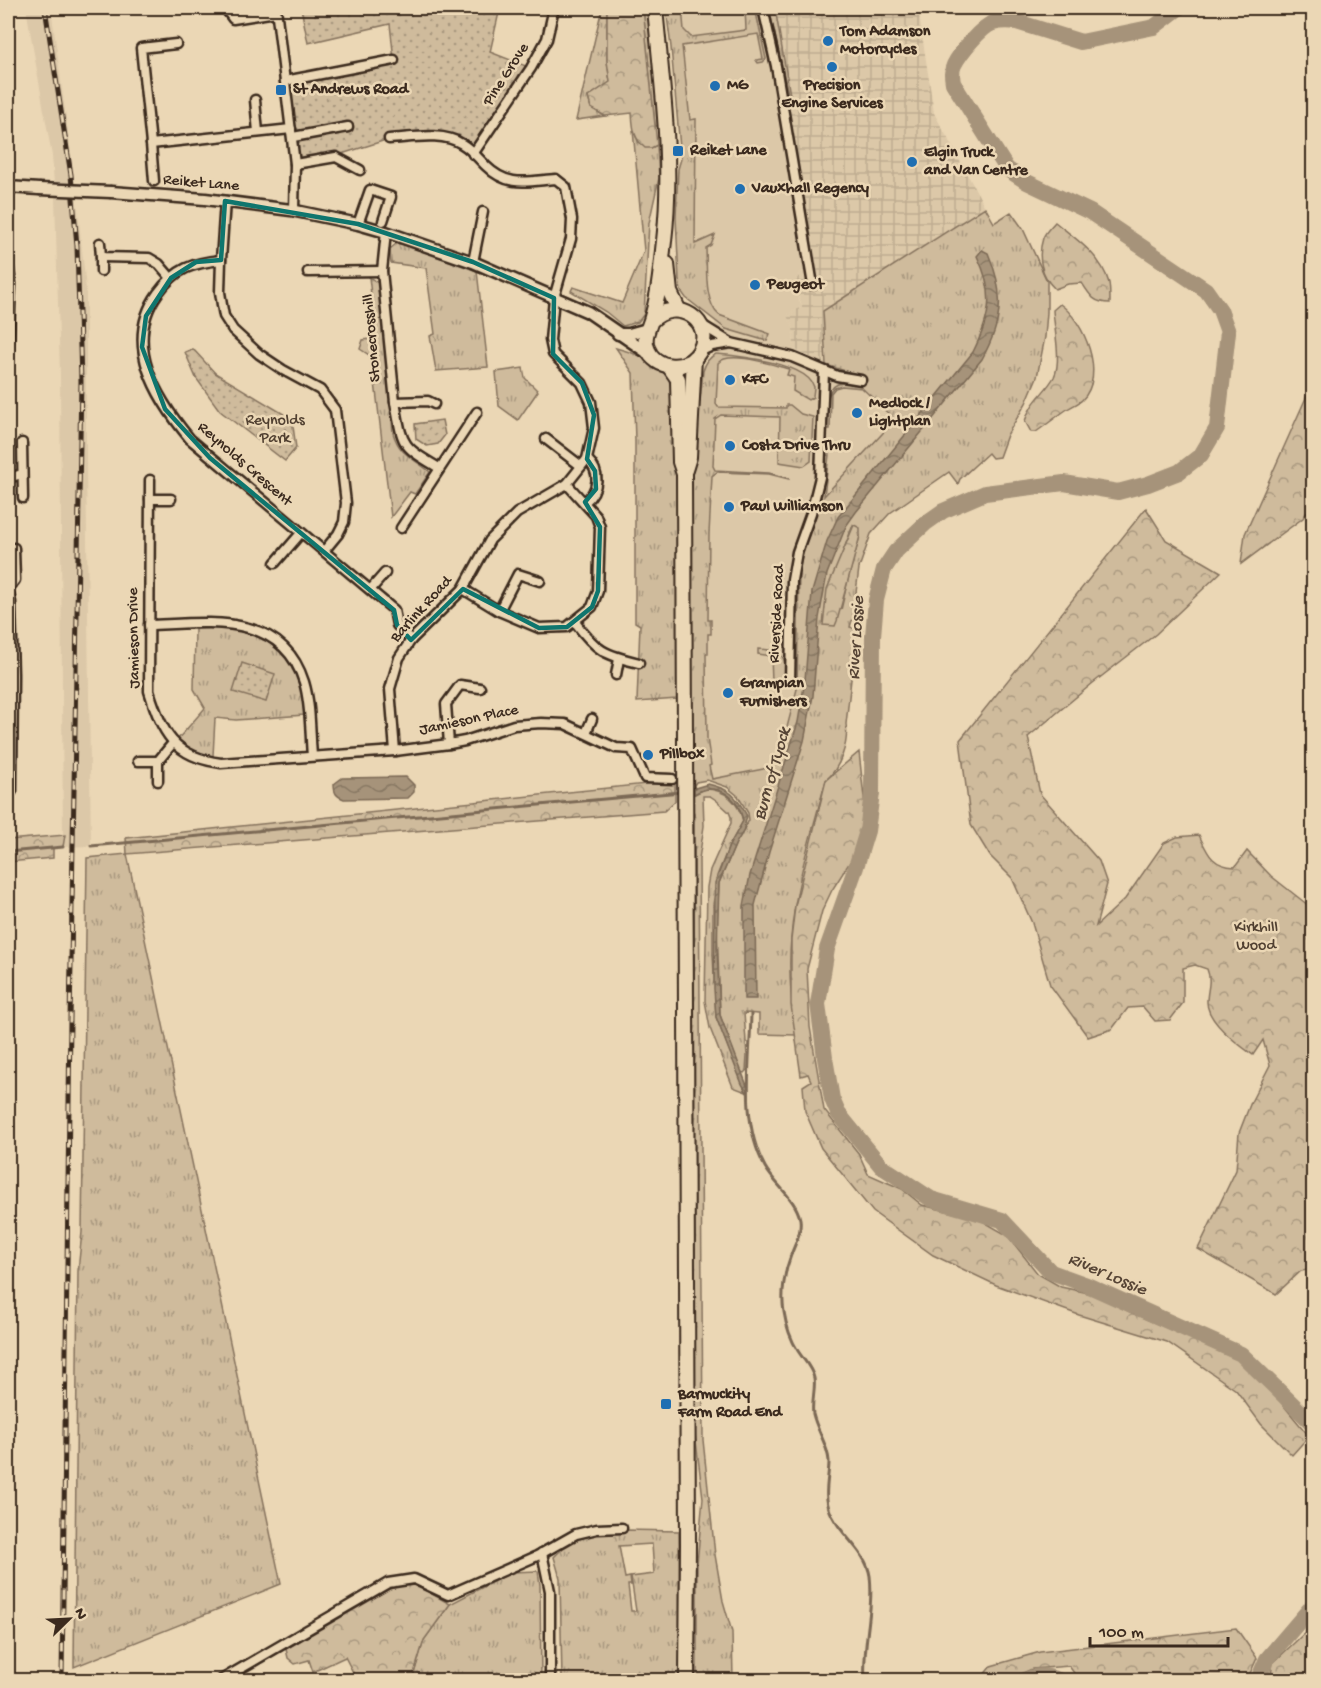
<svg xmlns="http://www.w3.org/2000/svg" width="1321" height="1688" font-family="'Gochi Hand',sans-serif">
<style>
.built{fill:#dcc8a8}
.industrial{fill:url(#industrial-grid)}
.grass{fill:url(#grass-tufts);stroke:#85725d;stroke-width:1.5;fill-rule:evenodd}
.forest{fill:url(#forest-crowns);stroke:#85725d;stroke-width:1.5}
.park{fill:url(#park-dots);stroke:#85725d;stroke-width:1.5}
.water{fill:url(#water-waves);stroke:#7b6955;stroke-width:1.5}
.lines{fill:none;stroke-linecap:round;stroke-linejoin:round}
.stream{stroke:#7b6955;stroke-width:3}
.river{stroke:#a6937a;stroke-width:16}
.minor-casing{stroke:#3b2a1e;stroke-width:13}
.tertiary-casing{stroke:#3b2a1e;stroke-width:15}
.trunk-casing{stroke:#3b2a1e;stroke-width:18}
.minor{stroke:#ebd7b5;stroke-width:8}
.tertiary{stroke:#ebd7b5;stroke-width:10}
.trunk{stroke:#ebd7b5;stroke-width:14}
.rail-casing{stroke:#3b2a1e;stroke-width:5}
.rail{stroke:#ebd7b5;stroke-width:3;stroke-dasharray:9;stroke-linecap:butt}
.tertiary-bridge-casing{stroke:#3b2a1e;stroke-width:15;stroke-linecap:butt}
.tertiary-bridge{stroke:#ebd7b5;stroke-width:10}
.marked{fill:none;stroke:#0f766e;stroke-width:4.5;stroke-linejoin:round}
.poi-dot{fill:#1f6fb2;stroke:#ebd7b5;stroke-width:2}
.labels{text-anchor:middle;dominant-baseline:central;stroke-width:5;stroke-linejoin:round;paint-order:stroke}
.poi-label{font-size:16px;font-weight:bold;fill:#3b2a1e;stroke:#ebd7b5;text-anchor:start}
.street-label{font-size:16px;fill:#3b2a1e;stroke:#ebd7b5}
.park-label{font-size:16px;fill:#514031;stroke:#ebd7b5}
.water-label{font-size:18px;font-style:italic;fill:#564435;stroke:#ebd7b5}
</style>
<defs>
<pattern id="industrial-grid" width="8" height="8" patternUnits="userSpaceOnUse" patternTransform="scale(1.5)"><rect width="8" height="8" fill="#dcc8a8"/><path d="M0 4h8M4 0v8" fill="none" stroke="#beac90"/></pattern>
<pattern id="grass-tufts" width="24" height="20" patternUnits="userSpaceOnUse" patternTransform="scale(1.5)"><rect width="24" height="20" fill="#cfbb9c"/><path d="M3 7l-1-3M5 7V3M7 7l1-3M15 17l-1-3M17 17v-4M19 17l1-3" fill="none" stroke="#a9987f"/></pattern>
<pattern id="forest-crowns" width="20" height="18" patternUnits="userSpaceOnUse" patternTransform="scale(1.5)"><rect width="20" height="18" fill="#cfbb9c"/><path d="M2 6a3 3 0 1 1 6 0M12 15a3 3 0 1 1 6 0" fill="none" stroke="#a9987f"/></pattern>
<pattern id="park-dots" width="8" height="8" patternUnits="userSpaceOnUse" patternTransform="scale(1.5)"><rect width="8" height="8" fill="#cfbb9c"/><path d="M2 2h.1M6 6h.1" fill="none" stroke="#a9987f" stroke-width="1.8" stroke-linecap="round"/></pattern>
<pattern id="water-waves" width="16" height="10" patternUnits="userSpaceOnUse" patternTransform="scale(1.5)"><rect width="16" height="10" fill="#a6937a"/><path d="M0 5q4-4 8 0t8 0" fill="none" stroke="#887863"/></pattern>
</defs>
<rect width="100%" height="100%" fill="#ebd7b5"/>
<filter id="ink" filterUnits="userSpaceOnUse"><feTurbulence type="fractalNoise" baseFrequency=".0167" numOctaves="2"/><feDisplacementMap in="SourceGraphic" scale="12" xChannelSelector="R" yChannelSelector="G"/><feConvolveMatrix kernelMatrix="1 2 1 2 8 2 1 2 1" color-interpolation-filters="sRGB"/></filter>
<g filter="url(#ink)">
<g class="built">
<polygon points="26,8 51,8 76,191 86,289 86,462 91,846 63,847 60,374 55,197 52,156"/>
<polygon points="666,8 763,8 809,262 796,280 796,293 802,306 788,316 793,327 794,349 826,365 845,372 862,376 862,388 866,394 895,420 821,499 806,540 799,571 797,689 778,763 773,767 712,779 709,766 711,764 707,738 706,654 709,534 718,363 715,322 686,298 680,286 676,217 678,169 681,159 671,47"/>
</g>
<polygon class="industrial" points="763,8 918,8 934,113 985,207 823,311 826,365 794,349 793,327 787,316 802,306 795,287 796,280 809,262"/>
<g class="grass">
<polygon points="602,8 607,8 607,61 610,82 588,97 591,108 605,116 576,120"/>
<polygon points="643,8 648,8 661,126 655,126"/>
<path d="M666,8H682L684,30L691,37L746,30L745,8H755L766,59L763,62L758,63L756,60L763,59L758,34L682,46L690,120L696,119L695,244L715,235L711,245L706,248C707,267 704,303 719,315L770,334L767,341L726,329L686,298L681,291L679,280L676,217L678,169L681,159L671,47Z"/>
<polygon points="769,8 775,8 790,95 788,94"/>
<polygon points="633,130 639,143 651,148 657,145 659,178 649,223 644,314 638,322 623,326 606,312 571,291 573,287 622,303 644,251"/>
<path d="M985,207L994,223L1011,212L1023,229L1047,281V312L1045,337L1037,377L1026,403L1007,435L999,457L992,458L988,453L960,479L958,484L949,472L890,513L871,534L859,568L853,617L850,627L862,631L856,635L846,724C849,743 840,768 826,780C812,832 795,885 791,938C788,970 791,1003 796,1035L759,1034V1014L744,1013L747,1056L746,1071L744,1073L741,1072L720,1015L717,922L719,883L736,843L749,820L748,813L738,796L727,787L707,780L696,782L693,787L690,786L689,540L691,471L695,454L703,371C705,364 709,357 716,354C738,356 807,362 814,387C814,390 813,394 813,397L808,400L793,391L794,377L787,375L789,369C773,365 729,350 718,363L716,404L718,407L786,408V405H790L801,414L813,417L811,461L804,466L779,462L780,417L721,415L715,419L713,466L715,470L769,473L789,478V479L769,474L717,472L712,476L709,534L708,620H711V634H708V654H706L707,738L711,765L709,766L712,779L773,767L772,761L778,762L797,689L799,571L806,540L821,499L826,455H829L824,496L895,420L862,388L842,386L835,388L831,393L830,429H827C828,416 822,385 842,383C848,382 856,384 862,385V376L826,365L823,311ZM853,525L860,536L849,575L841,610L836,570Z"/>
<polygon points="396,244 403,244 477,271 488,367 436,371 430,336 435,334 426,268 391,263 390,249"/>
<path d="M369,277L381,285L393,433C400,456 413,457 430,472L415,494L410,492L391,517L372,357L360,349L363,340L376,338Z"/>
<path d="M616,348C638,354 663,362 672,385L677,432V699L637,702L640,625L635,622V441L633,373Z"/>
<polygon points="523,368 525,378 538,391 518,420 499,406 496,372"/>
<path d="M213,628C225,628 239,627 250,631C274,640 293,658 300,682C303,693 303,704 304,715L236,720L215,718L213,756C198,754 189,748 178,739L205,708L194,689L195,629Z"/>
<path d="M758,649C786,650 788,659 784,686L780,687L765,684V682L772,681L771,656L758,654Z"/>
<path d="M705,789C725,789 739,802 743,821L729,846L717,876L713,905V954L716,1017L746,1092L733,1087L710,1028L705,1001L707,887L710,870L731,823V817L729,812L716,800L710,796H703L704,826L699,859L703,1440L715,1555L723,1601L732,1632L733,1680H697V1564L703,1498L695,1433L694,813L690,804L689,795H693Z"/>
<polygon points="127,854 281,1584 74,1667 78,1271 82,1232 87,858"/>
<path d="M624,1530L679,1531L680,1680H562L560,1578L554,1557L562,1549L560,1547L578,1537ZM652,1544L654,1574L631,1577L636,1611H631L628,1585H631L630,1577L625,1578L619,1546Z"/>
<polygon points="538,1571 540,1585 541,1680 412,1680 424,1640 450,1604 512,1572"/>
</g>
<g class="forest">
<path d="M607,8H643L657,145L651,148H645C633,138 633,127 632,113L605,116L591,108L588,97L610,82L607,61Z"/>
<path d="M1055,222C1076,239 1101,255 1109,283C1110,289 1110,297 1110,303C1094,303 1090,296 1082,283L1068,284L1055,289C1041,276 1037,257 1043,238C1045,232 1051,227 1055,222Z"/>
<path d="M1060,304C1084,321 1107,375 1082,400C1078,404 1071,406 1066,410C1056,417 1046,425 1036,432H1031L1025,421C1031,401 1045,393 1054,377C1062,361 1054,328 1053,310Z"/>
<polygon points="1313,382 1313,503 1303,518 1241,564 1245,534"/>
<path d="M1146,508L1166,540L1221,572L1156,634L1093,683L1028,737L1040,794L1099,861L1107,884L1096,926L1125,899L1164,843L1177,837L1199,835C1208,854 1212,866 1235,867L1247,851L1271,876L1313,909V1269L1301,1271L1276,1294L1198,1249L1236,1170L1239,1133L1251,1102L1270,1065L1263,1040L1253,1055C1238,1044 1207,1022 1207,1002C1207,990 1212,981 1207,969L1195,965L1183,968V1003L1170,1020L1155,1021L1143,1007L1128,1008L1112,1029L1088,1037L1050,985L1032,923L1012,878L990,856L971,825L960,740Z"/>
<polygon points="854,525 860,528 860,536 837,621 835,626 823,625 827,589"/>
<polygon points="859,752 865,807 855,854 832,890 822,911 807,969 810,1027 824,1110 859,1154 868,1174 902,1189 922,1205 979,1219 1007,1235 1038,1274 1061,1287 1093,1294 1130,1312 1240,1360 1279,1400 1309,1436 1292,1455 1261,1424 1236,1390 1167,1342 1079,1315 996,1285 933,1255 873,1212 821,1148 805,1111 803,1086 811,1081 808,1074 801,1076 791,1005 791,940 795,906 826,780"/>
<polygon points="675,781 675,801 664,811 127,854 126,838"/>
<polygon points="65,835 63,847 53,848 53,858 8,862 8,840"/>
<polygon points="414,1584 450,1604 424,1640 412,1680 357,1680 345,1657 313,1672 309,1660 295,1664 288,1658 286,1649 393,1587"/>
<polygon points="1313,1625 1313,1672 1305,1680 1270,1680 1273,1663"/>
<polygon points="1236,1628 1257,1658 1247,1680 1079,1680 1069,1666 1032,1669 1006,1680 980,1680 991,1666 1040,1652"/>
</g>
<g class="park">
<polygon points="301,8 500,8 490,52 531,68 473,154 452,140 389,139 332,157 295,164 285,81 394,60 390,24 308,43"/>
<polygon points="193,349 215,373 292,419 296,448 285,461 220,411 196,378 185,352"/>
<polygon points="442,420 445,435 438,444 427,446 416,439 415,424"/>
<polygon points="242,663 275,674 266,702 233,692"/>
</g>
<g class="water">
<path d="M982,250L988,253C1005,293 1003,321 982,359L856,512L846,526L827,574L819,618L813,696L804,741L769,852L755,905L756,999H744V906L750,875L798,722L805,680L812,592L827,541L838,517L973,352C991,316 995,293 977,256Z"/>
<path d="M406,777L414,785V792L408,798L344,799C336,796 334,793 334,784L342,778Z"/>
<path d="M708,784C730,789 736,795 747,816L743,832L736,843L719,883L717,948L720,1015L749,1091V1096L742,1084L716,1017L714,989L715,883L729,846L743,821C738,796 717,781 694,794V786L695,788Z"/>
</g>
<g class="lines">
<g class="stream">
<polyline points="91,846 681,792"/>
<polyline points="8,852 63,847"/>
<path d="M751,1014C750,1064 740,1122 765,1167C775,1185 796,1199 800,1219C802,1234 794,1245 790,1258C784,1274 781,1295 784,1312C786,1325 791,1340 798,1351C803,1359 812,1368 814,1378C816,1390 811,1402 813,1414C817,1431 828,1445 829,1461C829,1478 823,1495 830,1511C839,1535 866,1550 870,1576C874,1611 862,1646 865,1680"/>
</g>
<g class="river">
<path d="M1179,8L1154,27L1081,42L1017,22C1009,21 1001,21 993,23C981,27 960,53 954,65C951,71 952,77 953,83L1007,169L1027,182L1090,212L1206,290L1220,310L1228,332L1217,428L1201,455L1179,472L1148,484L1118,492L1064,483L985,493L943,511L926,523L896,551L884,569L876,600L873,636L872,793L867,831L856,867L827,949L818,1004L825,1058L832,1099L838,1113L881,1166L931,1199L1002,1220L1051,1272L1087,1285L1241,1354L1314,1425"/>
<path d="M1026,1680C1037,1674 1048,1676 1058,1680"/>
<polyline points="1258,1680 1267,1659 1314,1604"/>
</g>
<defs>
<g id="minor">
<polyline points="225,8 233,19 276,12"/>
<polyline points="276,8 295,164 294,210"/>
<polyline points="763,8 776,66 813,285"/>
<polyline points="176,44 141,48 151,144 291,129"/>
<polyline points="285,81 394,60"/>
<polyline points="255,100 258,132"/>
<polyline points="293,137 348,127"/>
<path d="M389,139C411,138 442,131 462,144C471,149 479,159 486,166C508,188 528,181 556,179L566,187L572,219L571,239L554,298L550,340L553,354L582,383L591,402L594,428L587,459L567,484L517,513L490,540L463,589L411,640L399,658L390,689L395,751"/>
<polyline points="151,144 154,181"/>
<polyline points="473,154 531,68 547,39 554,8"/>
<polyline points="295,164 336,157 360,170"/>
<path d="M225,201L221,260C193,263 176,268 158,293C122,343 156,398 190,439L394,610L397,625L411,640"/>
<polyline points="358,224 370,190 391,197 383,221"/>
<polyline points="386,232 382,271 395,402 428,401 434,404"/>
<polyline points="100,243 101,257 149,258 159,264 171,278"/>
<polyline points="101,257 101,271"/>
<polyline points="221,260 220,292 222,305 224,316 233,330 259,354 283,370 320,390 335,410 346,503 344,522 338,534 324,551"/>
<polyline points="473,262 483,212"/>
<polyline points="8,263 11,284 8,357"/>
<polyline points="308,272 382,271"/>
<polyline points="702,325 731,343 792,357 837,376 861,380"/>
<polyline points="699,352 712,346 731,343"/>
<path d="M395,402C403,446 400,445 439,468"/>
<polyline points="546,439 581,466"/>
<polyline points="22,443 23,498"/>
<polyline points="8,478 22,474"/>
<path d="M150,480L149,691C162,733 174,757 221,763L395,751L449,744L465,741L514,725L541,723L565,724L616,748L632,749L645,778L672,779"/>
<polyline points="150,499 171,499"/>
<path d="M585,502C599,490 601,472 587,459"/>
<polyline points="401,528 477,412"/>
<polyline points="275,563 301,533"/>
<polyline points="8,589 15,580 14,548"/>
<polyline points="371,589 385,573"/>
<polyline points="463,589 499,611 539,628 567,627 592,607 598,591 600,527 596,516 567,484"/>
<polyline points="8,590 11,602 13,675 12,791"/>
<polyline points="499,611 518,574 540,581"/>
<path d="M575,622C596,651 605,655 639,663"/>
<path d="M149,625C208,623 282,611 304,682C311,705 310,732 312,756"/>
<polyline points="616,675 619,659"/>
<polyline points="790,681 792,580 797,552 811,513 820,477 824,371"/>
<polyline points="586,733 592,719"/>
<polyline points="449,744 446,704 460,685 480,688"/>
<polyline points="138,761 158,761 173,743"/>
<polyline points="158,761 158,781"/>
<polyline points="542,1553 550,1591 550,1680"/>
<polyline points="221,1680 388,1583 414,1579 448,1595 537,1556 576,1534 597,1529 622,1528"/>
</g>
<g id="tertiary">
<polyline points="8,187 39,189"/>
<polyline points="111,192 205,199 291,210 358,224 386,232 473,262 588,312 652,356"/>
<polyline points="618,334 629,334 647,329"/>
</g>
<g id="trunk">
<polyline points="667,264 670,292 678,309"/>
<path d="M651,321C676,295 717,322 699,352C687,372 655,370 647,348C643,336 649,328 652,317C660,292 661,266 664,241C673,163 662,84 655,8"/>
<polyline points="669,366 678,379 680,462 684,474 688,1544 687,1680"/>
<polyline points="685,470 689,457 694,358"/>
</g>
</defs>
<use href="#minor" class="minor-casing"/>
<use href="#tertiary" class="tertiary-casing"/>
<use href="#trunk" class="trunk-casing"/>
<use href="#minor" class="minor"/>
<use href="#tertiary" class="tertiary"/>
<use href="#trunk" class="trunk"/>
<defs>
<polyline id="rail" points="45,8 71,175 77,246 81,381 70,1020 62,1680"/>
</defs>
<use href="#rail" class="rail-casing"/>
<use href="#rail" class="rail"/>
<defs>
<polyline id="tertiary-bridge" points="39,189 111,192"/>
</defs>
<use href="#tertiary-bridge" class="tertiary-bridge-casing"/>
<use href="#tertiary-bridge" class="tertiary-bridge"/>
</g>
</g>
<path class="marked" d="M225,201L358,224L473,262L554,298L553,354L582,383L594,415L587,459L595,471L596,489L585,502L600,527L598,591L592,607L567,627L539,628L463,589L411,640L397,625L394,610L210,458L165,409L142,347L146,316L171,278L196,262L221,260Z"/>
<g class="poi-dot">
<circle cx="828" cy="41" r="6"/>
<circle cx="832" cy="67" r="6"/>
<circle cx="715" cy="86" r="6"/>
<rect x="275" y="84" width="12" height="12" rx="3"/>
<rect x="672" y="145" width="12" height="12" rx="3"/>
<circle cx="912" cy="162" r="6"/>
<circle cx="740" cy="189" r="6"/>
<circle cx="755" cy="285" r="6"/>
<circle cx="730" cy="380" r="6"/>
<circle cx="857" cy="413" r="6"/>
<circle cx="730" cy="446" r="6"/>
<circle cx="729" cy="507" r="6"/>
<circle cx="728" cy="693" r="6"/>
<circle cx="648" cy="755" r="6"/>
<rect x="660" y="1398" width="12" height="12" rx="3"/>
</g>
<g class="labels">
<g class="poi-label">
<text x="840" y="32">Tom Adamson<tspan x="840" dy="18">Motorcycles</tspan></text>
<text x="727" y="86">MG</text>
<text x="832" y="86" text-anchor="middle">Precision<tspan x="832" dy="18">Engine Services</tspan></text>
<text x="293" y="90">St Andrews Road</text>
<text x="690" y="151">Reiket Lane</text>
<text x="924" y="153">Elgin Truck<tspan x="924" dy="18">and Van Centre</tspan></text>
<text x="752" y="189">Vauxhall Regency</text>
<text x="767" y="285">Peugeot</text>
<text x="742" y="380">KFC</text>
<text x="869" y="404">Medlock /<tspan x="869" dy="18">Lightplan</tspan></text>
<text x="742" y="446">Costa Drive Thru</text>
<text x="741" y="507">Paul Williamson</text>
<text x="740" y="684">Grampian<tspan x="740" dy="18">Furnishers</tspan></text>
<text x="660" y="755">Pillbox</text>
<text x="678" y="1395">Barmuckity<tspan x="678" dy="18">Farm Road End</tspan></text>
</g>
<g class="street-label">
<text transform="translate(507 75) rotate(-57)">Pine Grove</text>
<text transform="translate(201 184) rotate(5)">Reiket Lane</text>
<text transform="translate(373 338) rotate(-95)">Stonecrosshill</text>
<text transform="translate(244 465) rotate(41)">Reynolds Crescent</text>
<text transform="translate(422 610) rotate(-48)">Barlink Road</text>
<text transform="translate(778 614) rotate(-87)">Riverside Road</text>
<text transform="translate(135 638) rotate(-91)">Jamieson Drive</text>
<text transform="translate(469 721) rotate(-12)">Jamieson Place</text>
</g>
<g class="park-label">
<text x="275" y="421">Reynolds<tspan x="275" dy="18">Park</tspan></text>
<text x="1256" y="928">Kirkhill<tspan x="1256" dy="18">Wood</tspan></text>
</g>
<g class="water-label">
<text transform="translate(857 638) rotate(-87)">River Lossie</text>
<text transform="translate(773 774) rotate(-74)">Burn of Tyock</text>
<text transform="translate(1107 1275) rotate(23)">River Lossie</text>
</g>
</g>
<rect width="1321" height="1688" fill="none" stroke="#ebd7b5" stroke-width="30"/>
<rect x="15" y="15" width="1291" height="1658" fill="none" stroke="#3b2a1e" stroke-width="2" filter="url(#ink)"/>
<g transform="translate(69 1619) rotate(66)" stroke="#ebd7b5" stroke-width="4.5" paint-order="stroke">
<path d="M0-4.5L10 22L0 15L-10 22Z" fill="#3b2a1e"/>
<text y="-9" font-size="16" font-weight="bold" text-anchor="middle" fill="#3b2a1e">N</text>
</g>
<path d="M1090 1637v9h138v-9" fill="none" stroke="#3b2a1e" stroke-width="3"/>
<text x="1099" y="1637" font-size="18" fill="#3b2a1e" stroke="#ebd7b5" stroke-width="4.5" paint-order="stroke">100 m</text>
</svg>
